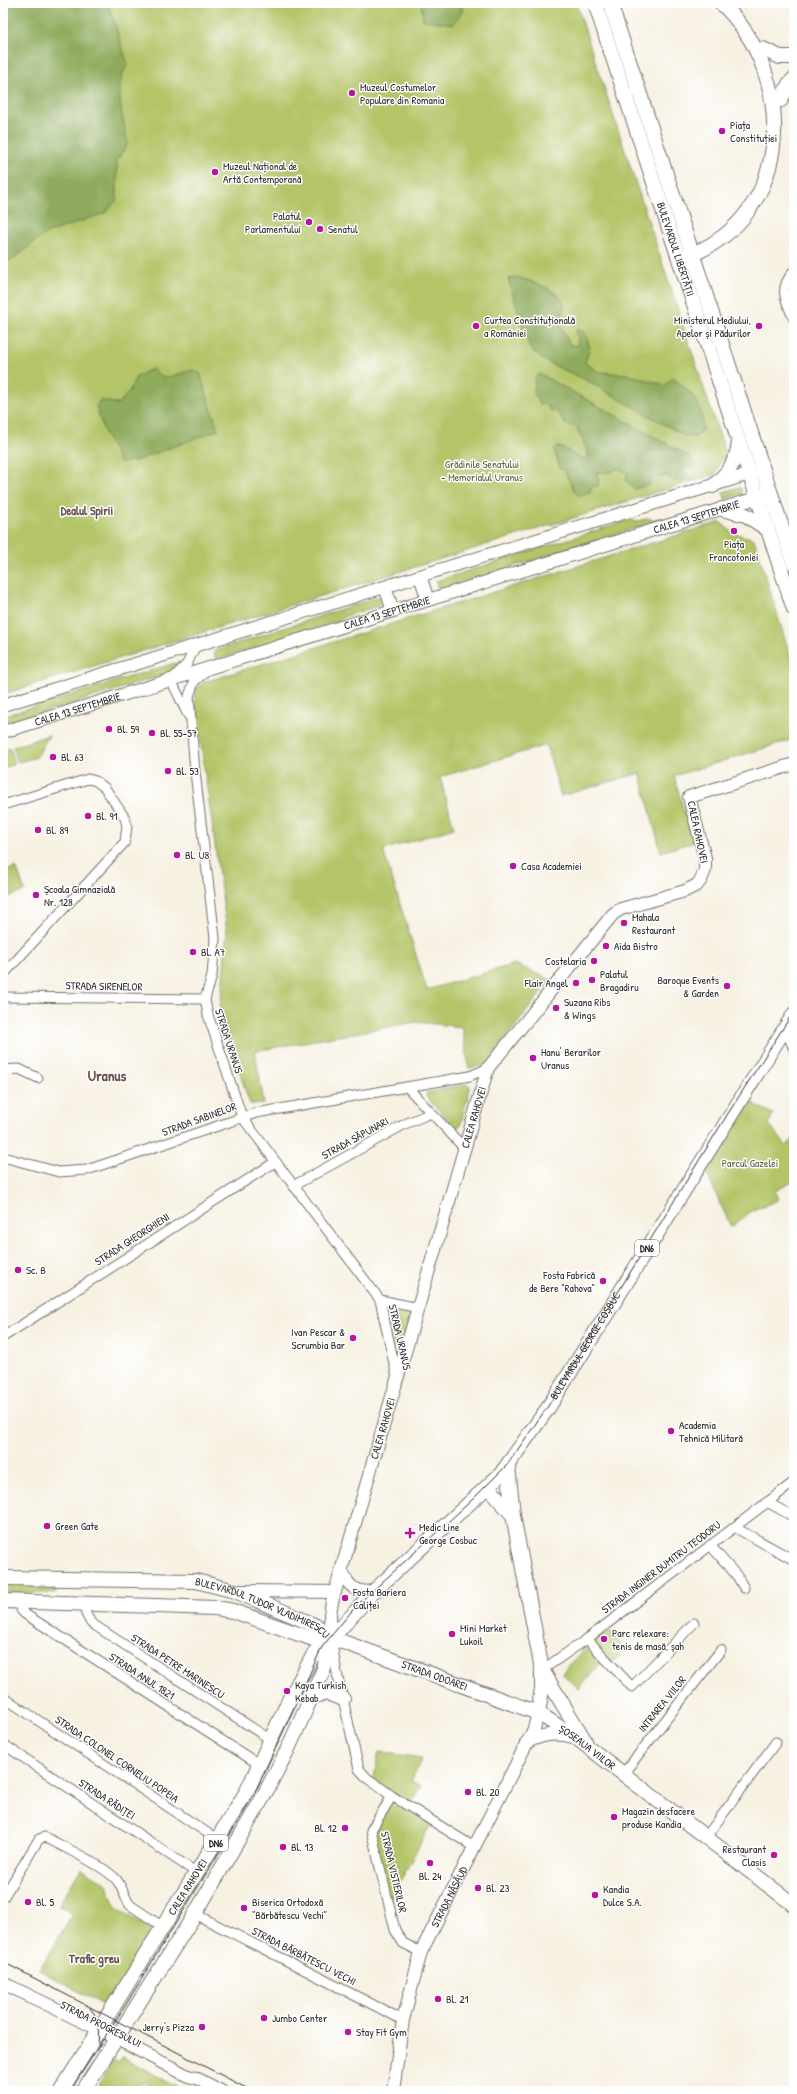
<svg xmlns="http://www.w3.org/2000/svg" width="797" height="2094" font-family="'Patrick Hand',sans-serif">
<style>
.green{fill:#b3c568;stroke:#6f784a}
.forest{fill:#8eaa5c;stroke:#5c6a44}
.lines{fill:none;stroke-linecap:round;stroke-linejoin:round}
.street-casing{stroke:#72706b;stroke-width:11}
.secondary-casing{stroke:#72706b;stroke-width:14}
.primary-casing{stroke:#72706b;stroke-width:16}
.street{stroke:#fff;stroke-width:9}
.secondary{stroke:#fff;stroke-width:12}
.primary{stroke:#fff;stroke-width:14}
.tram{stroke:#2b2b2b;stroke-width:1}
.poi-dot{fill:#b5179e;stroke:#fff;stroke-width:1.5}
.labels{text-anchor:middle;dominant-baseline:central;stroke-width:3;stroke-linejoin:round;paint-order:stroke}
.shield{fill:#fff;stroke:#6b6b6b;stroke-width:1}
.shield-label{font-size:10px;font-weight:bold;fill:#2b2b2b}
.poi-label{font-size:11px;fill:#2b2b2b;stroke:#fff;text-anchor:start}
.street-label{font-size:11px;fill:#2b2b2b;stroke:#fff}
.park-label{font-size:11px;fill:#5b6140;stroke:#fff}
.neighbourhood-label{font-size:12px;font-weight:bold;fill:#6d5450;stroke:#fff}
.quarter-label{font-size:13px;font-weight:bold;fill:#6d5450;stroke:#fff}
.district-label{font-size:15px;font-weight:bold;fill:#6d5450;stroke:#fff}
</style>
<rect width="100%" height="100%" fill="#fff"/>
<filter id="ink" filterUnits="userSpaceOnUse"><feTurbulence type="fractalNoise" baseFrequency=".025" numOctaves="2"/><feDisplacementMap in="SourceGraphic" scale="8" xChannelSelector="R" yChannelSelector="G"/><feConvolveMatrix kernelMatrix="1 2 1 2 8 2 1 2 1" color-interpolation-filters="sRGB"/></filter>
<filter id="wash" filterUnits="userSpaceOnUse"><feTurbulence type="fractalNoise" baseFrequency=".012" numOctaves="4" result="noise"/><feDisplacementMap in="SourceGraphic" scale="16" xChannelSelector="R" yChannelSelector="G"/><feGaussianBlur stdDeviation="0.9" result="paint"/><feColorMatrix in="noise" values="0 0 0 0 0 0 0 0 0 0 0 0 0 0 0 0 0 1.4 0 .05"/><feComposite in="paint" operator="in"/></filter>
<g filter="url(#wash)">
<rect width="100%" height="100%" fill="#f7f1e2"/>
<g class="green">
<polygon points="3,3 576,3 726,455 720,462 716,474 3,694"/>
<polygon points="739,487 742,490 741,494 725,499 723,492"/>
<polygon points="650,518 651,520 660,518 661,520 438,590 436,581 632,519 633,522"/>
<polygon points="720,522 733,533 754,539 794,668 794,739 674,776 693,842 661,852 640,773 561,796 546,745 440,777 454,828 383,850 427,990 515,964 551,980 485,1065 469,1068 462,1027 416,1022 255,1051 264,1104 250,1104 220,1013 227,932 194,694 197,688 204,682"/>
<polygon points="384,595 387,603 346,616 341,620 216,660 214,651"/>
<polygon points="175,663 180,665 177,671 3,725 3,716"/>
<polygon points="49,735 37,757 18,762 13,747"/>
<polygon points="10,748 15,764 3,768 3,750"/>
<polygon points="16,867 25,891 3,899 3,872"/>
<polygon points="467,1084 470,1086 470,1089 460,1126 456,1128 427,1098 426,1093"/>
<polygon points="747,1100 773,1114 769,1124 786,1146 794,1139 794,1181 775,1191 778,1200 753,1210 731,1227 704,1168"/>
<polygon points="395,1308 405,1308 411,1314 403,1349 394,1349 387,1318 388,1313"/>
<polygon points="3,1583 56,1585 56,1593 3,1593"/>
<polygon points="607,1628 626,1650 612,1663 592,1641"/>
<polygon points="587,1647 602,1662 578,1689 562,1673"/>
<polygon points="379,1752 422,1758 411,1781 421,1786 410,1807 432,1822 388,1904 371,1830 392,1796 373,1782"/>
<polygon points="81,1868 106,1883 116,1908 154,1931 107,2007 39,1970 73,1914 59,1905"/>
<polygon points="123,2057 183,2091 162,2091 146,2083 137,2085 134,2091 95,2091 113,2060 119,2063"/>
</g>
<g class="forest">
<path d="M3,3H108L128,65C112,84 124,122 128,144L117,160V200L105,213L45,234L12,260L3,261Z"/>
<polygon points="421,3 462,3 462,14 454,24 423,20"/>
<path d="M514,277C527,279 559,289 564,304C566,310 561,313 561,319C559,327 567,337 570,345H577L578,339L576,330L585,332L590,348L585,363L599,372L627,374L665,385L673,378C694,394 701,402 703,429L696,437L685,436L586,380L545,361L530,349L508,279Z"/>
<polygon points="152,369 164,378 193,370 200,373 218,430 135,461 120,463 105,434 96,407 100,400 118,404 129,392 136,377"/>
<path d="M540,374L691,457L695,466L692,468L685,466L683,471L687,473L688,479L674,481L668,475L658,478L654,476L649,485L634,489L626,481L627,473L618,468L611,472L596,473L599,480L598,486L592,487L589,494L578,495L575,492C571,485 568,478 564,470L560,469L554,450L557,447C569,448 573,457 584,459L589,456L582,438L576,427L566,425L558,413L550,410L547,405L539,404L533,390L535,387V377Z"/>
</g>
</g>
<g filter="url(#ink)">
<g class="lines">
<defs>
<g id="street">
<path d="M794,271C778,289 785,299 794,319"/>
<polyline points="206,671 194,682 189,696 195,772 215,938 212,976 205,999 208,1015 242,1117 380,1300 397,1377"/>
<polyline points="188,715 171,680 187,664 196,645"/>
<polyline points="3,805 88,779 96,781 105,788 125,818 127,826 125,842 3,975"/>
<polyline points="3,997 205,999"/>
<polyline points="785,1029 794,1049"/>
<polyline points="3,1070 19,1069 38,1078"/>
<polyline points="407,1087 465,1149"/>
<polyline points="3,1157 59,1172 87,1170 256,1113 470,1076 488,1068"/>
<polyline points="293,1186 405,1124 431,1113"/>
<polyline points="380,1300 419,1308"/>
<polyline points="3,1337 275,1162"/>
<polyline points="767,1502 794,1517"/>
<polyline points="734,1527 794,1560"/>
<polyline points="710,1545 737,1576 744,1588"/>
<polyline points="20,1601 21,1610 25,1614 260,1765"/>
<polyline points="85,1602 86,1614 91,1623 271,1740"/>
<polyline points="587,1639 632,1687 694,1623"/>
<polyline points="332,1644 337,1673 359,1769 367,1778 392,1796 474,1847"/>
<polyline points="542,1670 587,1639 794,1482"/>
<polyline points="3,1697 218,1840"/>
<polyline points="3,1744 197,1873"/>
<polyline points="623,1774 721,1650"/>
<polyline points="392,1796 371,1830 395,1930 403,1943 421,1952"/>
<polyline points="706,1837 776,1742"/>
<path d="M3,1898L39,1839L45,1837C65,1848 99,1863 115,1878C122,1885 124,1897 130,1905L163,1927"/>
<polyline points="195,1914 403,2020"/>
</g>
<g id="secondary">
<polyline points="420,576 428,600"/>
<polyline points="385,587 393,611"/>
<polyline points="3,705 759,471"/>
<path id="s1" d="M3,732L766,495"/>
<path d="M342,1571C348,1587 357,1594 374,1591"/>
<polyline points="238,1591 335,1592"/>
<path id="s2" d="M331,1639L330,1614L332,1602L488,1068L613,914L621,909L685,891L697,885L701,880L705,870V858L689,797L794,764"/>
<path d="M526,1743C541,1734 556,1732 573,1737"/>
<polyline points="3,1983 94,2027 188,2076 196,2078 221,2091"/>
<path id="s3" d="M393,2091L403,2020L421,1952L534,1729L538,1713"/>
</g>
<g id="primary">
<path id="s4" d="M595,3L794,609"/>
<polyline points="610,3 794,564"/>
<polyline points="763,49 780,57 794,57"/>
<polyline points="781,100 789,84 794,79"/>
<path d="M685,257C797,217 797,74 721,3"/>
<path d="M713,486C728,473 736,463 739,443"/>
<polyline points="722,509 746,515 767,529"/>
<polyline points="508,1466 513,1515 542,1670 542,1689 538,1713"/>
<polyline points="488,1487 513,1515"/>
<path id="s5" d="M3,1578L196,1581L235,1591L301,1619L318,1627L331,1639"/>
<path id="s6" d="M3,1601L216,1608L233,1611L313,1639H331L346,1643L538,1713L575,1737L794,1905"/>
<polyline points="542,1670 585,1741"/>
<polyline points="311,1697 327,1693 343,1699"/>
<path id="s7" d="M61,2091L247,1791L289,1700L315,1652L321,1645L331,1639L374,1591L501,1474L548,1408L794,1014"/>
<polyline points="83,2091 195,1914 262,1799 287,1751 324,1669 331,1639"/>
</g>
</defs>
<use href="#street" class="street-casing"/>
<use href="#secondary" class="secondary-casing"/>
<use href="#primary" class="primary-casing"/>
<use href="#street" class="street"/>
<use href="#secondary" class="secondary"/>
<use href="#primary" class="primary"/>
<g class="tram">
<polyline points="3,1962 252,2091"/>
<path d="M90,2008C100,2019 99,2032 98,2045"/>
<path id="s8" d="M70,2091L125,2006L245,1810L259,1784L322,1647L356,1606L472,1500L507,1465L548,1406L727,1115L794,1011"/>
</g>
</g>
</g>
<g class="poi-dot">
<circle cx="352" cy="93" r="4"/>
<circle cx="722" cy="131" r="4"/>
<circle cx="215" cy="172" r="4"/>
<circle cx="309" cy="222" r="4"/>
<circle cx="320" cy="229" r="4"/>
<circle cx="476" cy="326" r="4"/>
<circle cx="759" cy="326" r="4"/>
<circle cx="734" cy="531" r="4"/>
<circle cx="109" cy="729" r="4"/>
<circle cx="152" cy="733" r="4"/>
<circle cx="53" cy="757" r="4"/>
<circle cx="168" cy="771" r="4"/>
<circle cx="88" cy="816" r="4"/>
<circle cx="38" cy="830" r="4"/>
<circle cx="177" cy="855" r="4"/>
<circle cx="513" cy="866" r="4"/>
<circle cx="36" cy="895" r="4"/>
<circle cx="624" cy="923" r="4"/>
<circle cx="606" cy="946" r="4"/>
<circle cx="193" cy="952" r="4"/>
<circle cx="594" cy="961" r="4"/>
<circle cx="592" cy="980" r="4"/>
<circle cx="576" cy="983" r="4"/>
<circle cx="727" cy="986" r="4"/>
<circle cx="556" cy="1008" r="4"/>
<circle cx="533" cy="1058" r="4"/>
<circle cx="18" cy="1270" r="4"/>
<circle cx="603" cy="1281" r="4"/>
<circle cx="353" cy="1338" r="4"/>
<circle cx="671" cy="1431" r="4"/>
<circle cx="47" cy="1526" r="4"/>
<path d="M408 1527h4v4h4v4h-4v4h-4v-4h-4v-4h4z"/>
<circle cx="345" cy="1598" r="4"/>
<circle cx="452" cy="1634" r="4"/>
<circle cx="604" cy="1639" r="4"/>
<circle cx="287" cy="1691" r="4"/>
<circle cx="468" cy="1792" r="4"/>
<circle cx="614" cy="1817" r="4"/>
<circle cx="345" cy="1828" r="4"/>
<circle cx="283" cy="1847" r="4"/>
<circle cx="774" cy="1855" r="4"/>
<circle cx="430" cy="1863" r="4"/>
<circle cx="478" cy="1888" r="4"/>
<circle cx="595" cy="1895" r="4"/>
<circle cx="28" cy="1902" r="4"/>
<circle cx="244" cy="1908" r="4"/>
<circle cx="438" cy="1999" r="4"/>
<circle cx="264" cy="2018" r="4"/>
<circle cx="202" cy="2027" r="4"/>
<circle cx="348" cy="2032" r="4"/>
</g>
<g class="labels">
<g class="shield">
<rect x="635" y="1240" width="24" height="16" rx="3"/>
<rect x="204" y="1835" width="24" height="16" rx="3"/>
</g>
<g class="shield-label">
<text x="647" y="1248">DN6</text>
<text x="216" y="1843">DN6</text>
</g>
<g class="poi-label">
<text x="360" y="87">Muzeul Costumelor<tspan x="360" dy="13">Populare din Romania</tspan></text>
<text x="730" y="125">Piața<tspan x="730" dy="13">Constituției</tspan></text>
<text x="223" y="166">Muzeul Național de<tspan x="223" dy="13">Artă Contemporană</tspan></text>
<text x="301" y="216" text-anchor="end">Palatul<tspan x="301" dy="13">Parlamentului</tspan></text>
<text x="328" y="229">Senatul</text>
<text x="484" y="320">Curtea Constituțională<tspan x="484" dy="13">a României</tspan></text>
<text x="751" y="320" text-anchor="end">Ministerul Mediului,<tspan x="751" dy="13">Apelor și Pădurilor</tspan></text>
<text x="734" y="544" text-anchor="middle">Piața<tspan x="734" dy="13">Francofoniei</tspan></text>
<text x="117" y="729">Bl. 59</text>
<text x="160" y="733">Bl. 55-57</text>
<text x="61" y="757">Bl. 63</text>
<text x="176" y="771">Bl. 53</text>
<text x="96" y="816">Bl. 91</text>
<text x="46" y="830">Bl. 89</text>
<text x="185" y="855">Bl. U8</text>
<text x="521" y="866">Casa Academiei</text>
<text x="44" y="889">Școala Gimnazială<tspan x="44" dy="13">Nr. 128</tspan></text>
<text x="632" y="917">Mahala<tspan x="632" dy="13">Restaurant</tspan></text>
<text x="614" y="946">Aida Bistro</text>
<text x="201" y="952">Bl. A7</text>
<text x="586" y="961" text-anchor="end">Costelaria</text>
<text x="600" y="974">Palatul<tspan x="600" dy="13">Bragadiru</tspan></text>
<text x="719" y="980" text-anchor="end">Baroque Events<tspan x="719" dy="13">&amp; Garden</tspan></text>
<text x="568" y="983" text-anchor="end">Flair Angel</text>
<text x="564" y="1002">Suzana Ribs<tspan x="564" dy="13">&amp; Wings</tspan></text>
<text x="541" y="1052">Hanu' Berarilor<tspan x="541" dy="13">Uranus</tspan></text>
<text x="26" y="1270">Sc. B</text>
<text x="595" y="1275" text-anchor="end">Fosta Fabrică<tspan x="595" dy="13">de Bere "Rahova"</tspan></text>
<text x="345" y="1332" text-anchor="end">Ivan Pescar &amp;<tspan x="345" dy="13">Scrumbia Bar</tspan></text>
<text x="679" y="1425">Academia<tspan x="679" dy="13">Tehnică Militară</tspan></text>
<text x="55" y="1526">Green Gate</text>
<text x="419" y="1527">Medic Line<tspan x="419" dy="13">George Cosbuc</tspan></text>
<text x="353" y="1592">Fosta Bariera<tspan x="353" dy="13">Caliței</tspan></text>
<text x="460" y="1628">Mini Market<tspan x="460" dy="13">Lukoil</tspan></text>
<text x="612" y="1633">Parc relexare:<tspan x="612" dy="13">tenis de masă, șah</tspan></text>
<text x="295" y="1685">Kaya Turkish<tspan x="295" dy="13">Kebab</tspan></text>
<text x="476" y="1792">Bl. 20</text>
<text x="622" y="1811">Magazin desfacere<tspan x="622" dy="13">produse Kandia</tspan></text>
<text x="337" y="1828" text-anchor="end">Bl. 12</text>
<text x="291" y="1847">Bl. 13</text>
<text x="766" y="1849" text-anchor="end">Restaurant<tspan x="766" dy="13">Clasis</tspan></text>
<text x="430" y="1876" text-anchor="middle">Bl. 24</text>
<text x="486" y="1888">Bl. 23</text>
<text x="603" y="1889">Kandia<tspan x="603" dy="13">Dulce S.A.</tspan></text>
<text x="36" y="1902">Bl. 5</text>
<text x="252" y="1902">Biserica Ortodoxă<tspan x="252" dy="13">"Bărbătescu Vechi"</tspan></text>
<text x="446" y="1999">Bl. 21</text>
<text x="272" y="2018">Jumbo Center</text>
<text x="194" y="2027" text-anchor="end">Jerry's Pizza</text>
<text x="356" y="2032">Stay Fit Gym</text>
</g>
<g class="street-label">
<text stroke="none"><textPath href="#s4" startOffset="259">BULEVARDUL LIBERTĂȚII</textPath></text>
<text stroke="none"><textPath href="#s1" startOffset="726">CALEA 13 SEPTEMBRIE</textPath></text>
<text stroke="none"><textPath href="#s1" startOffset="402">CALEA 13 SEPTEMBRIE</textPath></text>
<text stroke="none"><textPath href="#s1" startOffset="78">CALEA 13 SEPTEMBRIE</textPath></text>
<text transform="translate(698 832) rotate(78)">CALEA RAHOVEI</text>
<text transform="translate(104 986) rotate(1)">STRADA SIRENELOR</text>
<text transform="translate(229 1041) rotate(72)">STRADA URANUS</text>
<text stroke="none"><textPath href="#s2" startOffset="542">CALEA RAHOVEI</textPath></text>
<text transform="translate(199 1119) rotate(-20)">STRADA SABINELOR</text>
<text transform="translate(355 1138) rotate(-29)">STRADA SĂPUNARI</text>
<text transform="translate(132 1239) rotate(-33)">STRADA GHEORGHIENI</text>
<text transform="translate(400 1337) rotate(77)">STRADA URANUS</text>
<text stroke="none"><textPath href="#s8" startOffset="914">BULEVARDUL GEORGE COȘBUC</textPath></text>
<text stroke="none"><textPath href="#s2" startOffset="218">CALEA RAHOVEI</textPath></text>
<text transform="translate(661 1567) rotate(-37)">STRADA INGINER DUMITRU TEODORU</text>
<text stroke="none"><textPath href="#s5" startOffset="265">BULEVARDUL TUDOR VLADIMIRESCU</textPath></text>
<text transform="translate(178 1666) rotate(33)">STRADA PETRE MARINESCU</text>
<text stroke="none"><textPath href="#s6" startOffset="443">STRADA ODOAREI</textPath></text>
<text transform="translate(142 1676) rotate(33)">STRADA ANUL 1821</text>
<text transform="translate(662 1704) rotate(-51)">INTRAREA VIILOR</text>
<text stroke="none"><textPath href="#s6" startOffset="613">ȘOSEAUA VIILOR</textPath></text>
<text transform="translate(117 1759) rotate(34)">STRADA COLONEL CORNELIU POPEIA</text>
<text transform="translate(107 1799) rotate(33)">STRADA RĂDIȚEI</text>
<text transform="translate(394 1872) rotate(77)">STRADA VISTIERILOR</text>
<text stroke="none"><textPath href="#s7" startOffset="240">CALEA RAHOVEI</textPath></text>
<text stroke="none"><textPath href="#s3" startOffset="204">STRADA NĂSĂUD</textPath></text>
<text transform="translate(304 1956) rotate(27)">STRADA BĂRBĂTESCU VECHI</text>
<text transform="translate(101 2024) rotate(27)">STRADA PROGRESULUI</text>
</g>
<g class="park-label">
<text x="482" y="464">Grădinile Senatului<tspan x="482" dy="13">– Memorialul Uranus</tspan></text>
<text x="750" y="1163">Parcul Gazelei</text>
</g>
<g class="neighbourhood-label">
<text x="87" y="510">Dealul Spirii</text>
</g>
<g class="quarter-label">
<text x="94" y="1958">Trafic greu</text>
</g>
<g class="district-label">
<text x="107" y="1075">Uranus</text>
</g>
</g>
<rect width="797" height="2094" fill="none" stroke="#fff" stroke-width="16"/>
</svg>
